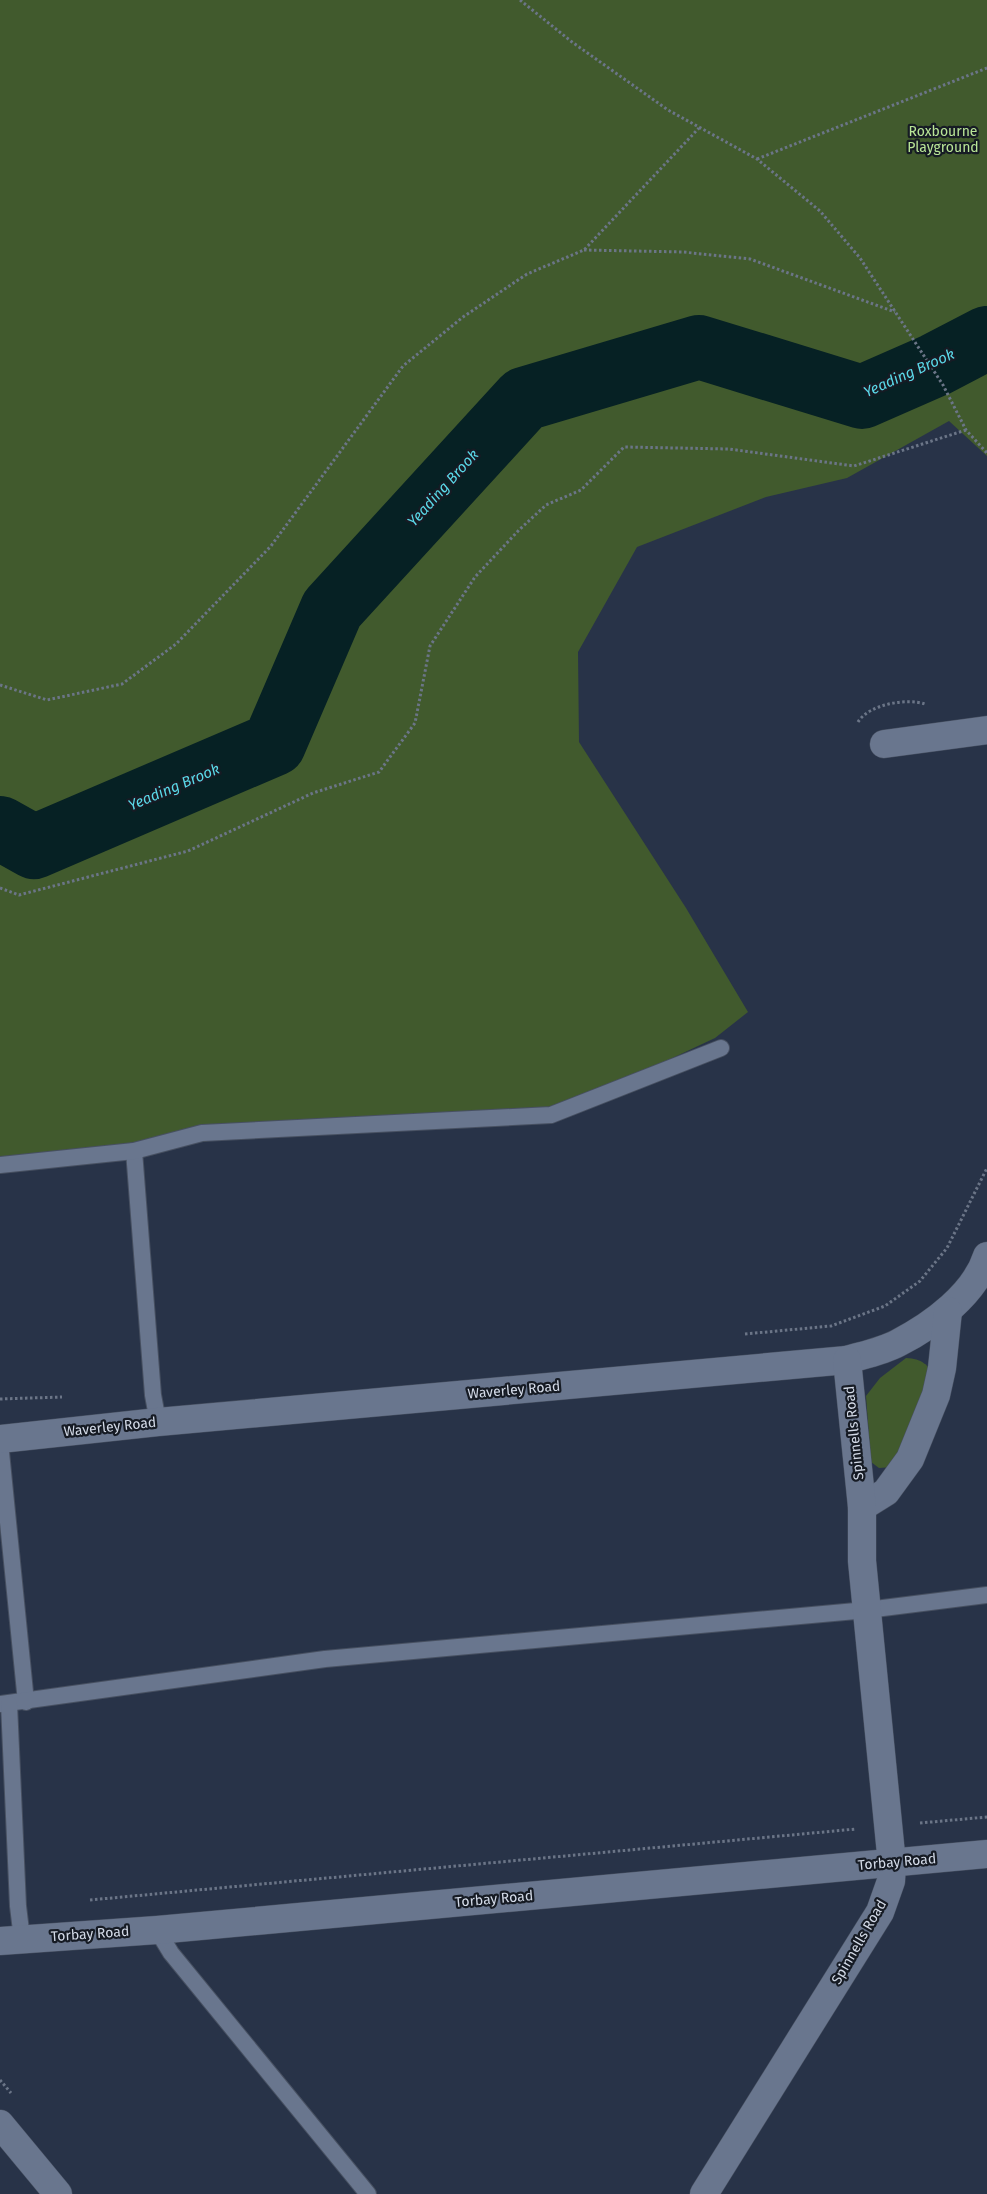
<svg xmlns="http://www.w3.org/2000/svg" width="987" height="2194" font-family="'Fira Sans',sans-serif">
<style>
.green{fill:#415a2d}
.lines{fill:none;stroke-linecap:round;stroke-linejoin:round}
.river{stroke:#062124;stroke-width:64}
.service-casing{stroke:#475061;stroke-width:18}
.minor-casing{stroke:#475061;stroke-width:29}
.path{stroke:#6b7587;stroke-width:3;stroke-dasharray:2.5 2.5;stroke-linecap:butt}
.service{stroke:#69768e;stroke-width:16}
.minor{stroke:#69768e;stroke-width:28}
.labels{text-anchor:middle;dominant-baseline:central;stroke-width:4.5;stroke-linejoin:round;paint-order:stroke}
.park-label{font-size:14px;fill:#b9e597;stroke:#161b24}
.street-label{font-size:14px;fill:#d3dae7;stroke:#161b24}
.water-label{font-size:15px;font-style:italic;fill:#5ad8e8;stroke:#161b24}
</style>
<rect width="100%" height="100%" fill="#283348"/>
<g class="green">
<polygon points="0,0 987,0 987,456 949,421 847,478 766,497 637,547 578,652 579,742 686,908 748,1012 715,1038 551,1115 338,1126 0,1165"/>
<path d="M906,1358C922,1359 928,1364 935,1378L893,1467L879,1468L871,1462L866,1396L880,1378Z"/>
</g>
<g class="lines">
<polyline class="river" points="0,828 34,847 274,744 332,609 524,399 699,347 862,397 935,365 987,338"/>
<defs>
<g id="service">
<polyline points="134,1151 153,1395 158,1422"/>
<polyline points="0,1165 134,1151 202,1133 551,1115 721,1048"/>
<polyline points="0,1442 26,1702"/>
<polyline points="0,1704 325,1659 867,1610 987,1595"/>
<polyline points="9,1704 18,1906 22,1939"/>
<polyline points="157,1930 171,1953 368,2194"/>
</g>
<g id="minor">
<polyline points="884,744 987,730"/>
<path d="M0,1439L158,1422L847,1360C864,1355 883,1351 898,1343C933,1325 975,1294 987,1256"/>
<polyline points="862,1507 886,1492 910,1459 936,1395 942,1368 948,1311"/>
<polyline points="0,1941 157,1930 987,1854"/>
<polyline points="0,2124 58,2194"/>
<polyline points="704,2194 880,1912 891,1881 892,1864 862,1561 862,1507 847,1360"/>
</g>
</defs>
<use href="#service" class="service-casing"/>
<use href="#minor" class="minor-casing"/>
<g class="path">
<polyline points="520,0 572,42 668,110 757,159 820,211 860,258 943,385 966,430 987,453"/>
<polyline points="757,159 987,68"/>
<polyline points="584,250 683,252 750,259 895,312"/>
<polyline points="0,685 47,700 122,684 176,644 271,546 403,366 463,317 527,274 584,250 699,128"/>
<path d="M858,722C869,704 907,698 925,704"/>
<polyline points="0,888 19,895 188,851 313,793 379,772 415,723 430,646 475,577 519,530 546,505 581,490 624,447 729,449 854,466 966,430"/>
<polyline points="745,1334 831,1326 885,1306 920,1281 947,1248 987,1168"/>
<polyline points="0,1399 62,1397"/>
<polyline points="920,1823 987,1817"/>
<polyline points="90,1900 856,1829"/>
<polyline points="0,2080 11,2093"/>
</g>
<use href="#service" class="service"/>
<use href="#minor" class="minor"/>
</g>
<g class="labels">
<g class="park-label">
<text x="943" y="131">Roxbourne<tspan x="943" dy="16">Playground</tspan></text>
</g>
<g class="street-label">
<text transform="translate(514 1390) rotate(-5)">Waverley Road</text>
<text transform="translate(110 1427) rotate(-6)">Waverley Road</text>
<text transform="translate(854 1433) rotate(-96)">Spinnells Road</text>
<text transform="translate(897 1862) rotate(-5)">Torbay Road</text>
<text transform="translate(494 1899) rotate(-5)">Torbay Road</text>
<text transform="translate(90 1934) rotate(-4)">Torbay Road</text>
<text transform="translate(859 1942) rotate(-60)">Spinnells Road</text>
</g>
<g class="water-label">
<text transform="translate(909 373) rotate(-24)">Yeading Brook</text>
<text transform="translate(443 488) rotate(-48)">Yeading Brook</text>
<text transform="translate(174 787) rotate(-23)">Yeading Brook</text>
</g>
</g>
</svg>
